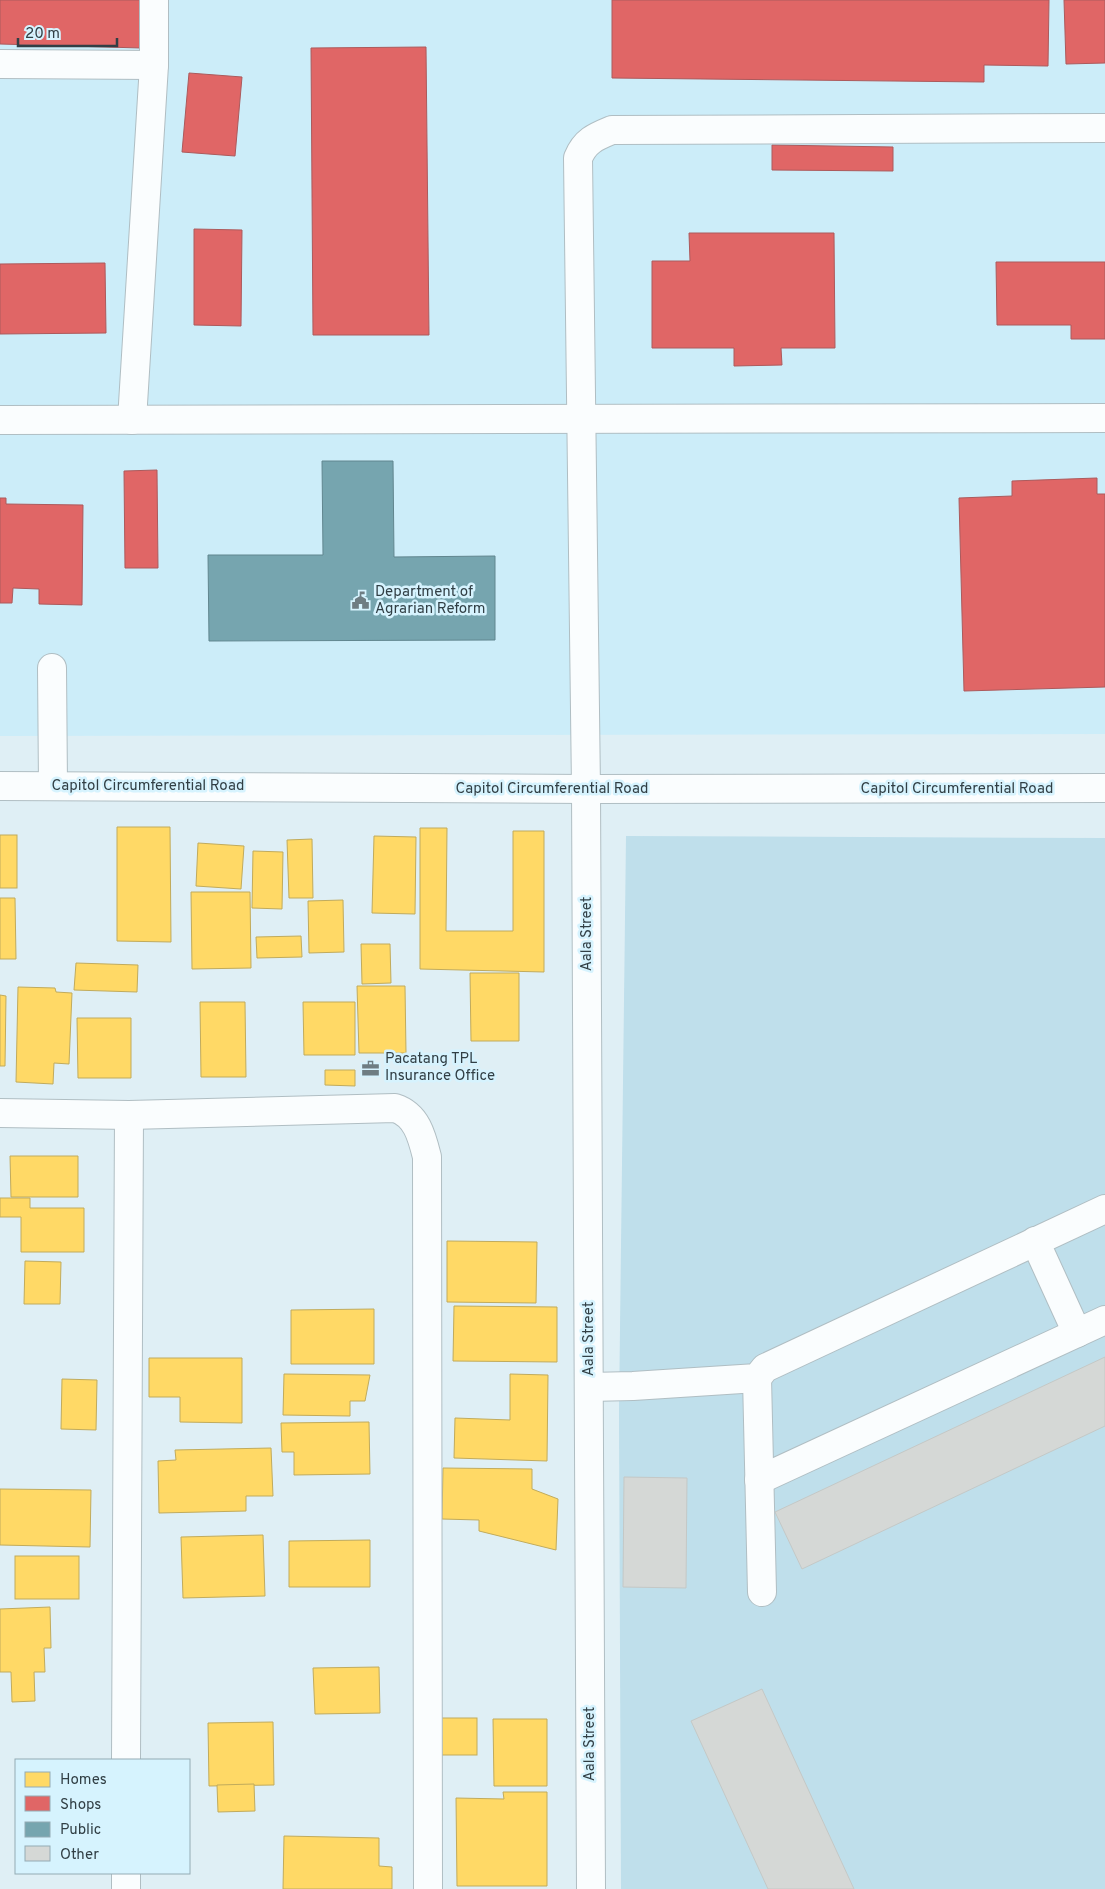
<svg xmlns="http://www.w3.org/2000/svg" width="1105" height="1889" font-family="Overpass,sans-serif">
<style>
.built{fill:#ccedf9}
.green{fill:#bfdfeb}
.homes{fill:#ffd966;stroke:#c1ab5c}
.shops{fill:#e06666;stroke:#ac5a5c}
.public{fill:#76a5af;stroke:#61868f}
.building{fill:#d5d8d6;stroke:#c4c8c6}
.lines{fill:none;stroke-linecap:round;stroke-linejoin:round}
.minor-casing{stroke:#b0bec3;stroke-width:30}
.major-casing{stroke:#b0bec3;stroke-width:30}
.minor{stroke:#fafdfe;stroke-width:28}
.major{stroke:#fafdfe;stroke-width:28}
.labels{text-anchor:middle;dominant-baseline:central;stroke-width:5;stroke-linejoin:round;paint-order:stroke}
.poi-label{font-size:15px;fill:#313f45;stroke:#d6f3fe;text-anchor:start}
.street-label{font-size:15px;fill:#313f45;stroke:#d6f3fe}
</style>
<rect width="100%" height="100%" fill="#dfeff5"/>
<polygon class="built" points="0,0 1105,0 1105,734 0,736"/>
<polygon class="green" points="626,836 1105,838 1105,1889 621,1889 619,1411"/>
<g class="homes">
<polygon points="117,827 170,827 171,942 117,941"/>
<polygon points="420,828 447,828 446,931 513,931 513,831 544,831 544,972 420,969"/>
<rect x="0" y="835" width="17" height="53"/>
<polygon points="374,836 416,837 415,914 372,913"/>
<polygon points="312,839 313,898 289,898 287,840"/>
<polygon points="198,843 244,846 241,889 196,886"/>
<polygon points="253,851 283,852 282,909 252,908"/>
<polygon points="191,892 250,892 251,968 192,969"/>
<polygon points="0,898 15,898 16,959 0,959"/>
<polygon points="343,900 344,952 309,953 308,901"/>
<polygon points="301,936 302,957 257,958 256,937"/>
<polygon points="361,944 390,944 391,983 362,984"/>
<polygon points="76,963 138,965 137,992 74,990"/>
<polygon points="470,973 519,973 519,1041 471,1041"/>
<polygon points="357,986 405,986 406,1053 359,1053"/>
<polygon points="18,987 55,988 56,992 72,993 69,1064 54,1063 53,1084 16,1082"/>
<polygon points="0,995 6,996 5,1066 0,1066"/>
<polygon points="200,1002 245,1002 246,1077 201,1077"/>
<polygon points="303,1002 355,1002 355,1055 304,1055"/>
<polygon points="77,1018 131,1018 131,1078 78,1078"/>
<polygon points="325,1070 355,1070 355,1086 325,1085"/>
<polygon points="10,1156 78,1156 78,1197 11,1197"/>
<polygon points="0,1198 30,1198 30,1208 84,1208 84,1252 21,1252 21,1217 0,1217"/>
<polygon points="447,1241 537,1242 536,1303 447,1302"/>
<polygon points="25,1261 61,1262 60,1304 24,1304"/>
<polygon points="454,1306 557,1307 557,1362 453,1361"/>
<polygon points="374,1309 374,1364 291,1364 291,1310"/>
<polygon points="149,1358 242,1358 242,1423 180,1422 180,1397 149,1397"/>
<polygon points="284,1374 370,1375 365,1401 350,1401 350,1416 283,1415"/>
<polygon points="510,1374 548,1375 547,1461 454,1458 455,1418 510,1420"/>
<polygon points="62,1379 97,1380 96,1430 61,1429"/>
<polygon points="369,1422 370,1474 294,1475 294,1452 282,1452 281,1423"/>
<polygon points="271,1448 273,1496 246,1496 246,1511 159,1513 158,1461 176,1460 175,1450"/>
<polygon points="443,1468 532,1469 532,1489 558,1499 556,1550 479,1531 479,1520 442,1519"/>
<polygon points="0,1489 91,1490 90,1547 0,1545"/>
<polygon points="263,1535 265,1596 183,1598 181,1537"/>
<polygon points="370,1540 370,1587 289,1587 289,1541"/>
<rect x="15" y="1556" width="64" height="43"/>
<polygon points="50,1607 51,1648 44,1648 45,1672 34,1672 35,1701 12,1702 11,1672 0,1672 0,1609"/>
<polygon points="379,1667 380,1713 315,1714 313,1668"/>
<rect x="441" y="1718" width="36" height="37"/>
<polygon points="493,1719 547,1719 547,1786 494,1786"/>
<polygon points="273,1722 274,1785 209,1786 208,1723"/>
<polygon points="254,1784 255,1811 218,1812 217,1785"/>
<polygon points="503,1792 547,1792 547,1886 457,1886 456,1798 504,1799"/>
<polygon points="284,1836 379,1838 379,1866 392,1867 392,1889 283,1889"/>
</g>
<g class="shops">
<polygon points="0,0 142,0 141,48 0,44"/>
<polygon points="612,0 1049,0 1048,66 984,65 984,82 612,78"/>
<polygon points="1064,0 1105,0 1105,63 1066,64"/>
<polygon points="426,47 429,335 313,335 311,48"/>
<polygon points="189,73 242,77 235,156 182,152"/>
<polygon points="772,145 893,147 893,171 772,170"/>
<polygon points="194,229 242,230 241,326 194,325"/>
<polygon points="689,233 834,233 835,348 781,348 782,365 734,366 734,348 652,348 652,261 690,261"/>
<polygon points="996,262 1105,262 1105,339 1071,339 1071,325 997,325"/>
<polygon points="105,263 106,333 0,334 0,264"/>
<polygon points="157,470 158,568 125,568 124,471"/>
<polygon points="1097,478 1097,494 1105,494 1105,687 964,691 959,498 1012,496 1012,481"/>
<polygon points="0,498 6,498 6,504 83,505 82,605 39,604 39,589 13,588 12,603 0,603"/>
</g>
<polygon class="public" points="322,461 393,461 394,557 495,556 495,640 209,641 208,555 323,555"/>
<g class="building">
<polygon points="1105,1357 1105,1426 802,1569 775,1512"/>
<polygon points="624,1477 687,1478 686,1588 623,1587"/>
<polygon points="762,1689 854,1889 768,1889 691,1721"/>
</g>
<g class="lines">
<defs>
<g id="minor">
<polyline points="0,64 154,65"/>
<polyline points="0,420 1105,418"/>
<polyline points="132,420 154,65 154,0"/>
<polyline points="52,668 53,786"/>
<path d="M0,1113L129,1115L395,1108C417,1115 422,1137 427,1157L428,1889"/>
<polyline points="1035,1241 1077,1333"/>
<polyline points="757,1378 762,1592"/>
<polyline points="589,1387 633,1386 757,1378 765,1368 1105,1209"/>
<polyline points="759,1480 1105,1320"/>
<polyline points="126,1760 129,1115"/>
<polyline points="126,1889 126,1873"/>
<path d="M591,1889L586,789L578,158C585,141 595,137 612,130L1105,128"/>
</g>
<polyline id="major" points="0,786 586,789 1105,788"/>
</defs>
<use href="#minor" class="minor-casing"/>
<use href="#major" class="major-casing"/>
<use href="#minor" class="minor"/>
<use href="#major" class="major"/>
</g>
<defs>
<symbol id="civic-bare" viewBox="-9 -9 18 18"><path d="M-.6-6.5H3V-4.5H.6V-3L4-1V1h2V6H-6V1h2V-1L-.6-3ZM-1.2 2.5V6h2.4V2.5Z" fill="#6e7d83" stroke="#d6f3fe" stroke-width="2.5" paint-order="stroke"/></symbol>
<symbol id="office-bare" viewBox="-9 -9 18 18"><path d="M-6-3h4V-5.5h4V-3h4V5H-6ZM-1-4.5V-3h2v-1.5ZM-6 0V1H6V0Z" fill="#6e7d83" stroke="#d6f3fe" stroke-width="2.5" paint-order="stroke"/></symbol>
</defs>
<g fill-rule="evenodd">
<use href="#civic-bare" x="348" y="588" width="25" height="25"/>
<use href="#office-bare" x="358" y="1056" width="25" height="25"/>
</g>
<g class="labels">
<g class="poi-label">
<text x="375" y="592">Department of<tspan x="375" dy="17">Agrarian Reform</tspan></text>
<text x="385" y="1059">Pacatang TPL<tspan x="385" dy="17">Insurance Office</tspan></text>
</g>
<g class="street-label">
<text x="148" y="786">Capitol Circumferential Road</text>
<text x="552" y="789">Capitol Circumferential Road</text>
<text x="957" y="789">Capitol Circumferential Road</text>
<text transform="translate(587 934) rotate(-90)">Aala Street</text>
<text transform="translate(589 1339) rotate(-90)">Aala Street</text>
<text transform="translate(590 1744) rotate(-90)">Aala Street</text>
</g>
</g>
<rect x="15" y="1759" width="175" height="115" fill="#d6f3fe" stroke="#94abb4"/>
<rect x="25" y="1772" width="25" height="15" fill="#ffd966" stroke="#94abb4"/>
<text x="60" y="1784" font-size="15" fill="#313f45">Homes</text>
<rect x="25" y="1796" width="25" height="15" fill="#e06666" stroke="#94abb4"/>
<text x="60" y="1809" font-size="15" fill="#313f45">Shops</text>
<rect x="25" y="1822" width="25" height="15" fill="#76a5af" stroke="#94abb4"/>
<text x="60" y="1834" font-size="15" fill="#313f45">Public</text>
<rect x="25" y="1846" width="25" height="15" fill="#d5d8d6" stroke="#94abb4"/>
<text x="60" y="1859" font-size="15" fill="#313f45">Other</text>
<path d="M18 38v8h99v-8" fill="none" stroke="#313f45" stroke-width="2.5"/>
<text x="25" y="38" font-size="15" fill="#313f45" stroke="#d6f3fe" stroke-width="4" paint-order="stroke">20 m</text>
</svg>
